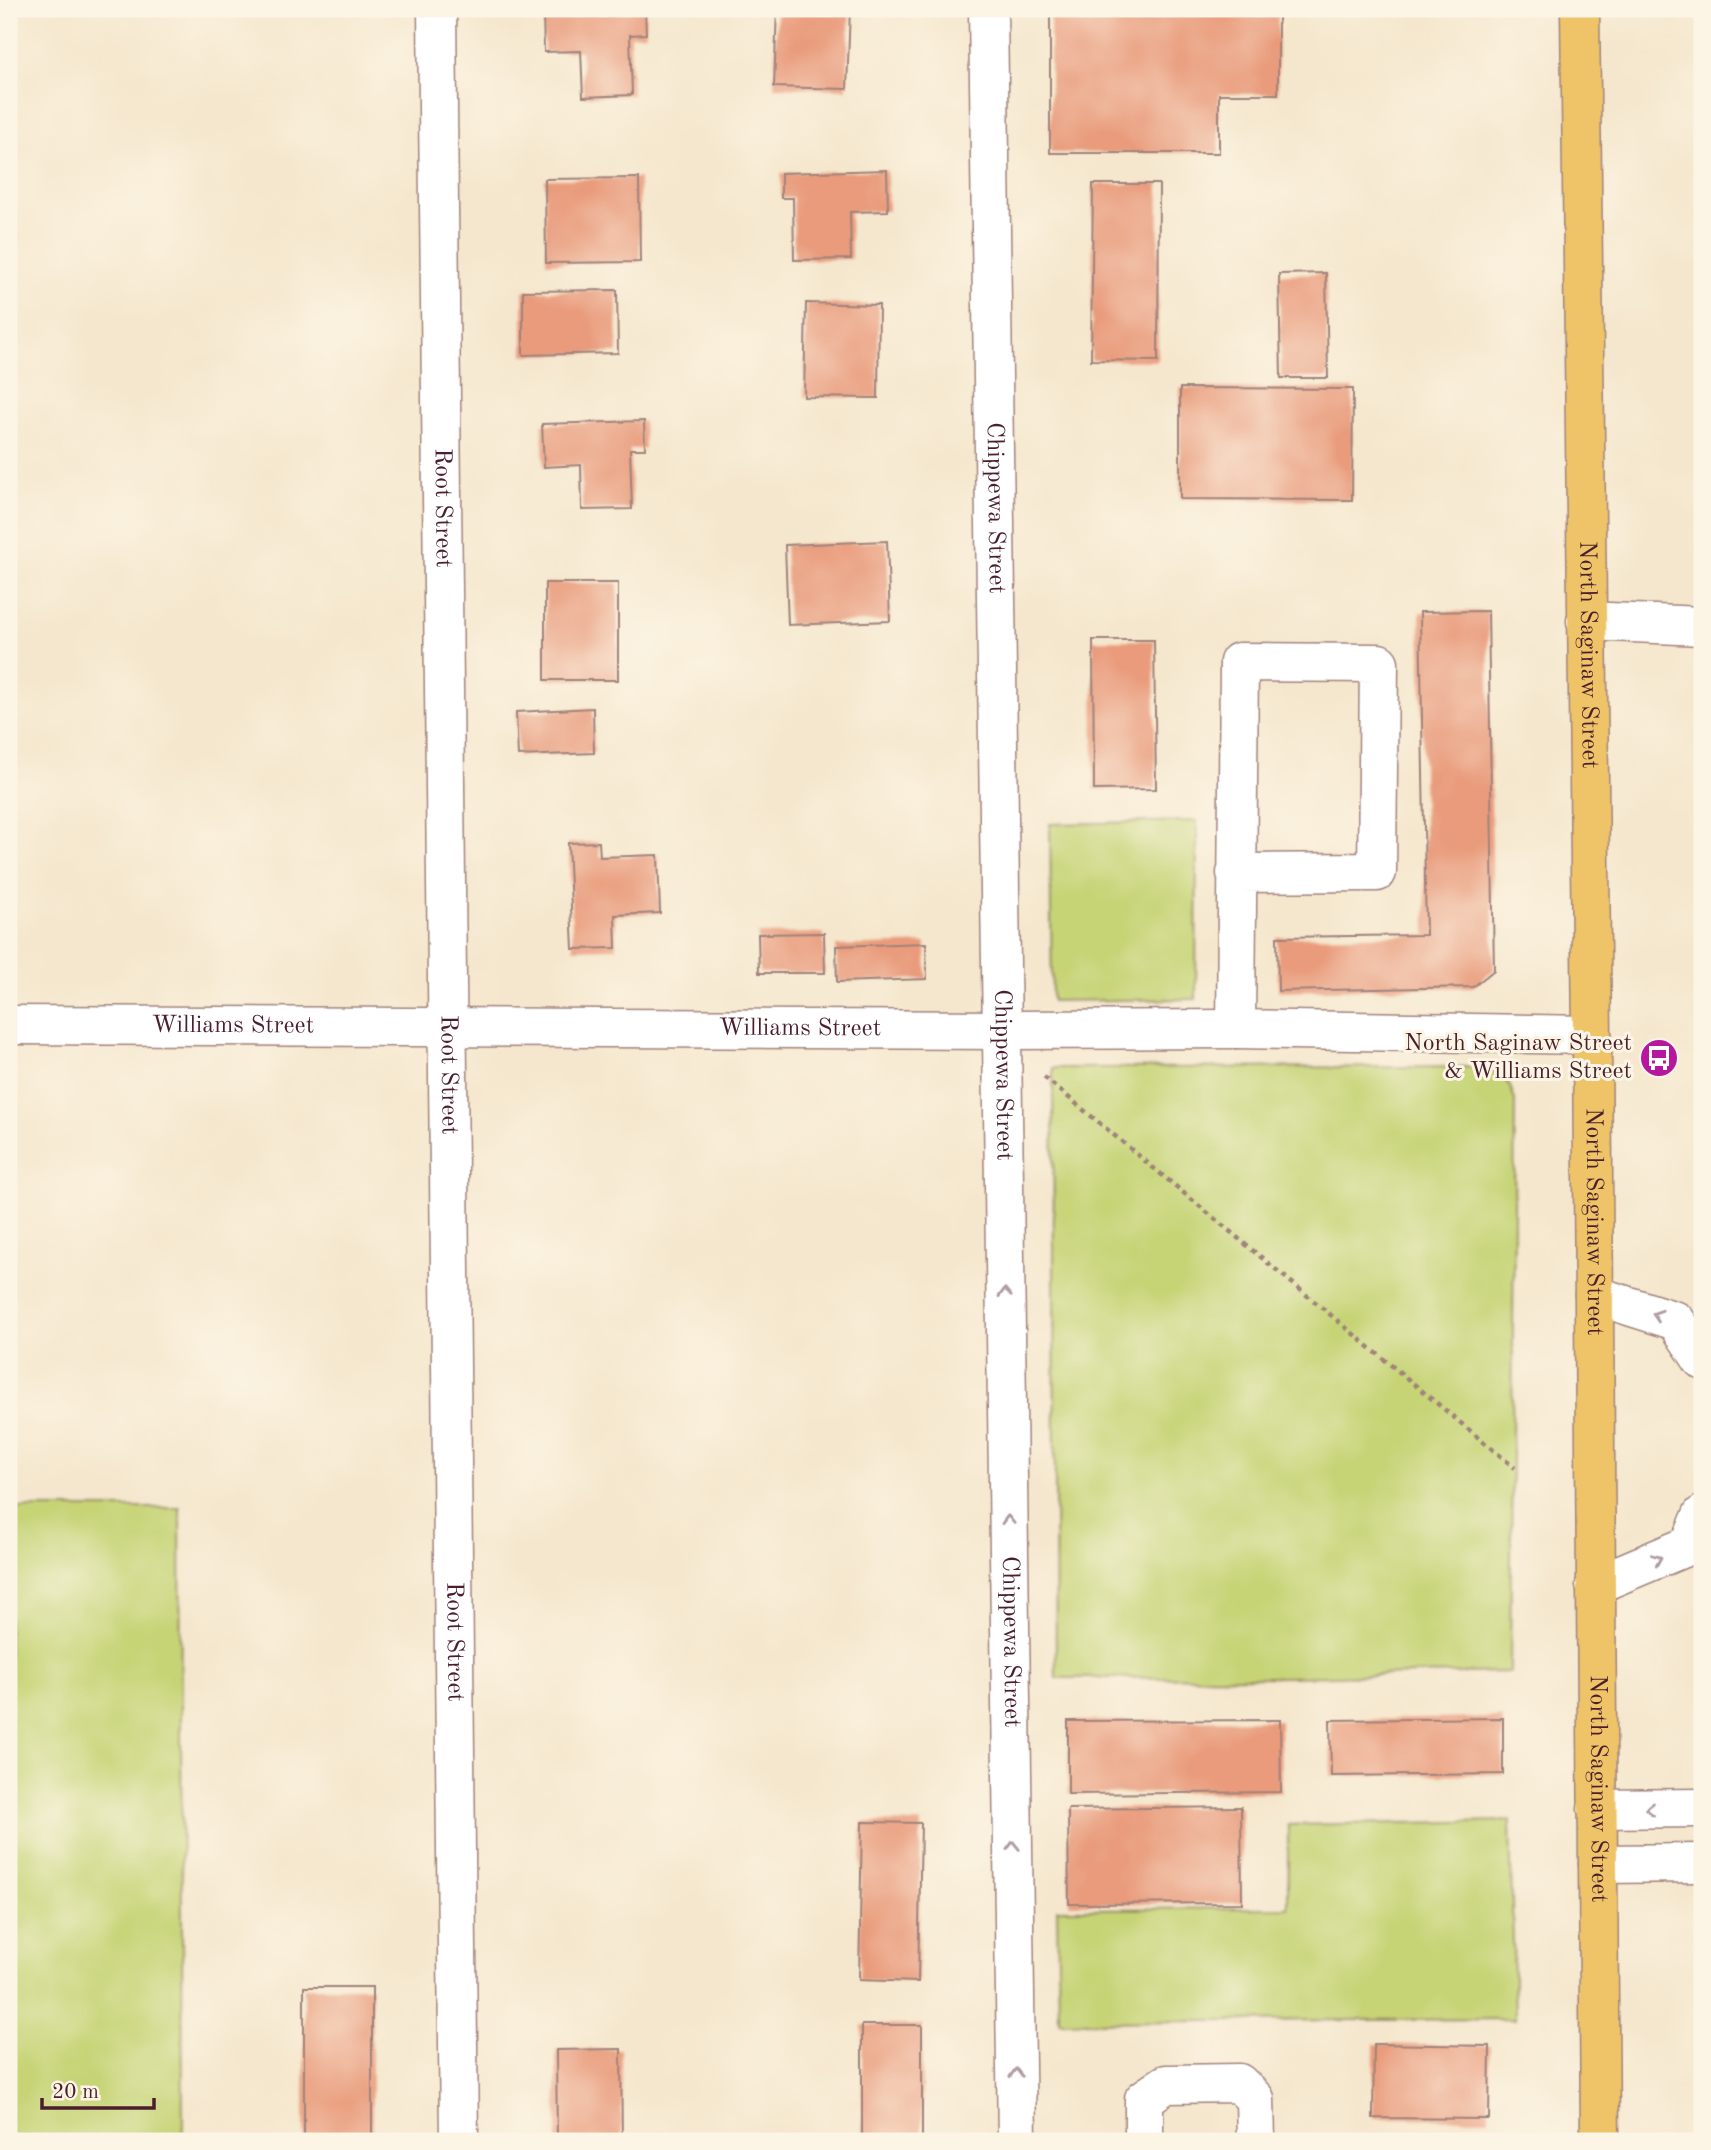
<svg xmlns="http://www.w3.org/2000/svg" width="1711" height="2150" font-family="'Old Standard TT',serif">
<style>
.green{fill:#c6d476;stroke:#887a50;stroke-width:2}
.building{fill:#e99b7b}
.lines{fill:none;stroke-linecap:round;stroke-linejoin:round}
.minor-casing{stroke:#a0837c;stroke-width:41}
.major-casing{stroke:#a0837c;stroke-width:41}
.path{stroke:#a0837c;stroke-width:4.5;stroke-dasharray:5 5;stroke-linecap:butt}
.minor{stroke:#fff;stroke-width:38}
.major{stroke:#efc469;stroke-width:38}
.oneway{stroke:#ae9aa0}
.labels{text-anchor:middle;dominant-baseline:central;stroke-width:6;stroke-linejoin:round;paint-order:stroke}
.street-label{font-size:24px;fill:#4a1f2b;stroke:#fcf5e5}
.poi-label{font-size:24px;fill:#4a1f2b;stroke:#fcf5e5;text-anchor:end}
</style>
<rect width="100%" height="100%" fill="#fcf5e5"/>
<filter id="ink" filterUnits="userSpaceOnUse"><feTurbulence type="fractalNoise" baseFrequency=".0143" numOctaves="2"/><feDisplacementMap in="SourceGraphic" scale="14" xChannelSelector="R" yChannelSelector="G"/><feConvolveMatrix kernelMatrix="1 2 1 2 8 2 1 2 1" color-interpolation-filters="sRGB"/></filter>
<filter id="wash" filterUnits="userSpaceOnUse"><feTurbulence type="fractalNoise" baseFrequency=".00686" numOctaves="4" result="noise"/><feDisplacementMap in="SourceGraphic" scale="28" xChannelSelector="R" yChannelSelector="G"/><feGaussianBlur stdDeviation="1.57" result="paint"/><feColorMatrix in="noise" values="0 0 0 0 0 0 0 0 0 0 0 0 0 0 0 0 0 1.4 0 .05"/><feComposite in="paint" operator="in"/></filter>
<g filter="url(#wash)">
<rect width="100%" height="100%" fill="#f5e7cd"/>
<g class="green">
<polygon points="1197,821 1196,999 1052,1001 1050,824"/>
<path d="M1485,1067C1503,1075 1510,1081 1515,1101L1510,1672L1287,1677L1056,1678L1053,1068Z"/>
<polygon points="9,1508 180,1508 183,2141 9,2141"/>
<polygon points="1510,1821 1515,2019 1059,2022 1057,1909 1288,1908 1288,1825"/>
</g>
<g id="blocks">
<g class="building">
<polygon points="645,9 646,34 630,35 632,95 583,97 581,51 544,52 543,10"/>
<polygon points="777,9 850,9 847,89 774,87"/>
<polygon points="1050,9 1278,9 1278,94 1219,94 1219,153 1050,153"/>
<polygon points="887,170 888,211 850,212 851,259 794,260 793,198 781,198 781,173"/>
<polygon points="639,178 640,262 546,263 545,179"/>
<polygon points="1093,184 1159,184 1158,361 1091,360"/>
<polygon points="1326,273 1328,378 1281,378 1279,274"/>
<polygon points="617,290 618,353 523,355 523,291"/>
<polygon points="806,303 879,305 878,398 804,397"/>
<polygon points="1180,388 1353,389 1352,500 1180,499"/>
<polygon points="644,421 645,449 630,449 632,509 582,510 581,465 544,467 542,424"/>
<polygon points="887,541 890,621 788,625 785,545"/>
<rect x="545" y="583" width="73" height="97"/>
<polygon points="1488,611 1494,970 1473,987 1278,991 1277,937 1426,935 1420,612"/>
<polygon points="1093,640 1154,640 1156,789 1094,790"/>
<polygon points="593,708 594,753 518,756 516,712"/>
<polygon points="599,842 600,857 658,855 660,913 615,915 616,948 573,949 568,843"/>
<polygon points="824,933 825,973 759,973 758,934"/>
<polygon points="926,943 927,979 837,982 836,946"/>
<polygon points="1503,1718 1503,1774 1331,1776 1330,1720"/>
<polygon points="1280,1720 1281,1792 1068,1794 1068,1721"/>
<polygon points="1241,1807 1242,1903 1069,1904 1068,1809"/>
<polygon points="862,1822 921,1823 918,1982 859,1980"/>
<rect x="304" y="1987" width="68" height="154"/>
<rect x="862" y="2025" width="60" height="116"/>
<polygon points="1374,2044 1490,2046 1489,2119 1373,2118"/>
<polygon points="621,2049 622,2141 557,2141 556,2050"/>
</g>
</g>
</g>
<g filter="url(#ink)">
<use href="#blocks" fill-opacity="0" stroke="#a0837c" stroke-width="2"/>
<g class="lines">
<defs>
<g id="minor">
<path id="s1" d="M437,9L459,2141"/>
<path id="s2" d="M988,9L1017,2141"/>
<polyline points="1586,621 1702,626"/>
<polyline points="1236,873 1377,872 1379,663 1239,662 1236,1029"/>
<path id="s3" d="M9,1025L1002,1030L1236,1029L1592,1035"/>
<polyline points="1594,1295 1676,1321 1702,1360"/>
<polyline points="1595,1585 1690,1545 1702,1515"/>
<polyline points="1597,1809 1702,1808"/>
<polyline points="1598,1864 1702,1863"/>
<polyline points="1144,2141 1144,2099 1166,2084 1239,2083 1255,2099 1256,2141"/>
</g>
<g id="major">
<path id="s4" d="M1580,9L1592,1035L1600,2141"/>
</g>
</defs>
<use href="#minor" class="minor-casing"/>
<use href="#major" class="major-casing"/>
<polyline class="path" points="1044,1077 1515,1468"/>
<use href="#minor" class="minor"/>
<use href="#major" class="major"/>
</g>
<defs><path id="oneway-chevron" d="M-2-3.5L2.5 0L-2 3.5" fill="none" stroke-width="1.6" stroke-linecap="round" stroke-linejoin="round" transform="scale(1.75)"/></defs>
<g class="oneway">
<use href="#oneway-chevron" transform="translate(1005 1293) rotate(-91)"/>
<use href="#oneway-chevron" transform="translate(1657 1315) rotate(-162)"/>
<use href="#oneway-chevron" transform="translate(1008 1520) rotate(-91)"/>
<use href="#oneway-chevron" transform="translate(1657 1559) rotate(-23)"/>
<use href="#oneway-chevron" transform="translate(1650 1809) rotate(180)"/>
<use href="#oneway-chevron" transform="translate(1013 1846) rotate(-91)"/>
<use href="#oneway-chevron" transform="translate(1016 2073) rotate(-91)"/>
</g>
</g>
<defs>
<symbol id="bus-disc" viewBox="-11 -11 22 22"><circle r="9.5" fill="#b5179e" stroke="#fcf5e5"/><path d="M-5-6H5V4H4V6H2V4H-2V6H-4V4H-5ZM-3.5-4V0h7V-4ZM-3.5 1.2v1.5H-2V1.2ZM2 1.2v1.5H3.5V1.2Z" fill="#fff"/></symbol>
</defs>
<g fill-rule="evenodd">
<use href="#bus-disc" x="1637" y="1036" width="44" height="44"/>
</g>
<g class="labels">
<g class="street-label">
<text stroke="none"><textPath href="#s1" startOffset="499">Root Street</textPath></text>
<text stroke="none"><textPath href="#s2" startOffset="499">Chippewa Street</textPath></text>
<text stroke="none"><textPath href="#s4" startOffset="646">North Saginaw Street</textPath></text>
<text stroke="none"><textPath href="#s3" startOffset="224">Williams Street</textPath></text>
<text stroke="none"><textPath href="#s3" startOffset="791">Williams Street</textPath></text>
<text stroke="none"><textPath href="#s1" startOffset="1066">Root Street</textPath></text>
<text stroke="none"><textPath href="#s2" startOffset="1066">Chippewa Street</textPath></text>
<text stroke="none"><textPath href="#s4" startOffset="1213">North Saginaw Street</textPath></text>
<text stroke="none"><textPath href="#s1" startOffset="1633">Root Street</textPath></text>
<text stroke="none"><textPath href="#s2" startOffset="1633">Chippewa Street</textPath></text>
<text stroke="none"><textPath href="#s4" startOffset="1780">North Saginaw Street</textPath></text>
</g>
<g class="poi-label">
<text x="1632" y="1044">North Saginaw Street<tspan x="1632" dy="28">&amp; Williams Street</tspan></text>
</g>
</g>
<rect width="1711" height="2150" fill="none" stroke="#fcf5e5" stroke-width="35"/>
<path d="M42 2098v10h112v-10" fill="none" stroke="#4a1f2b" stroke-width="3.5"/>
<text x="52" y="2098" font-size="21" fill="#4a1f2b" stroke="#fcf5e5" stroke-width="5" paint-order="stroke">20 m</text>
</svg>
